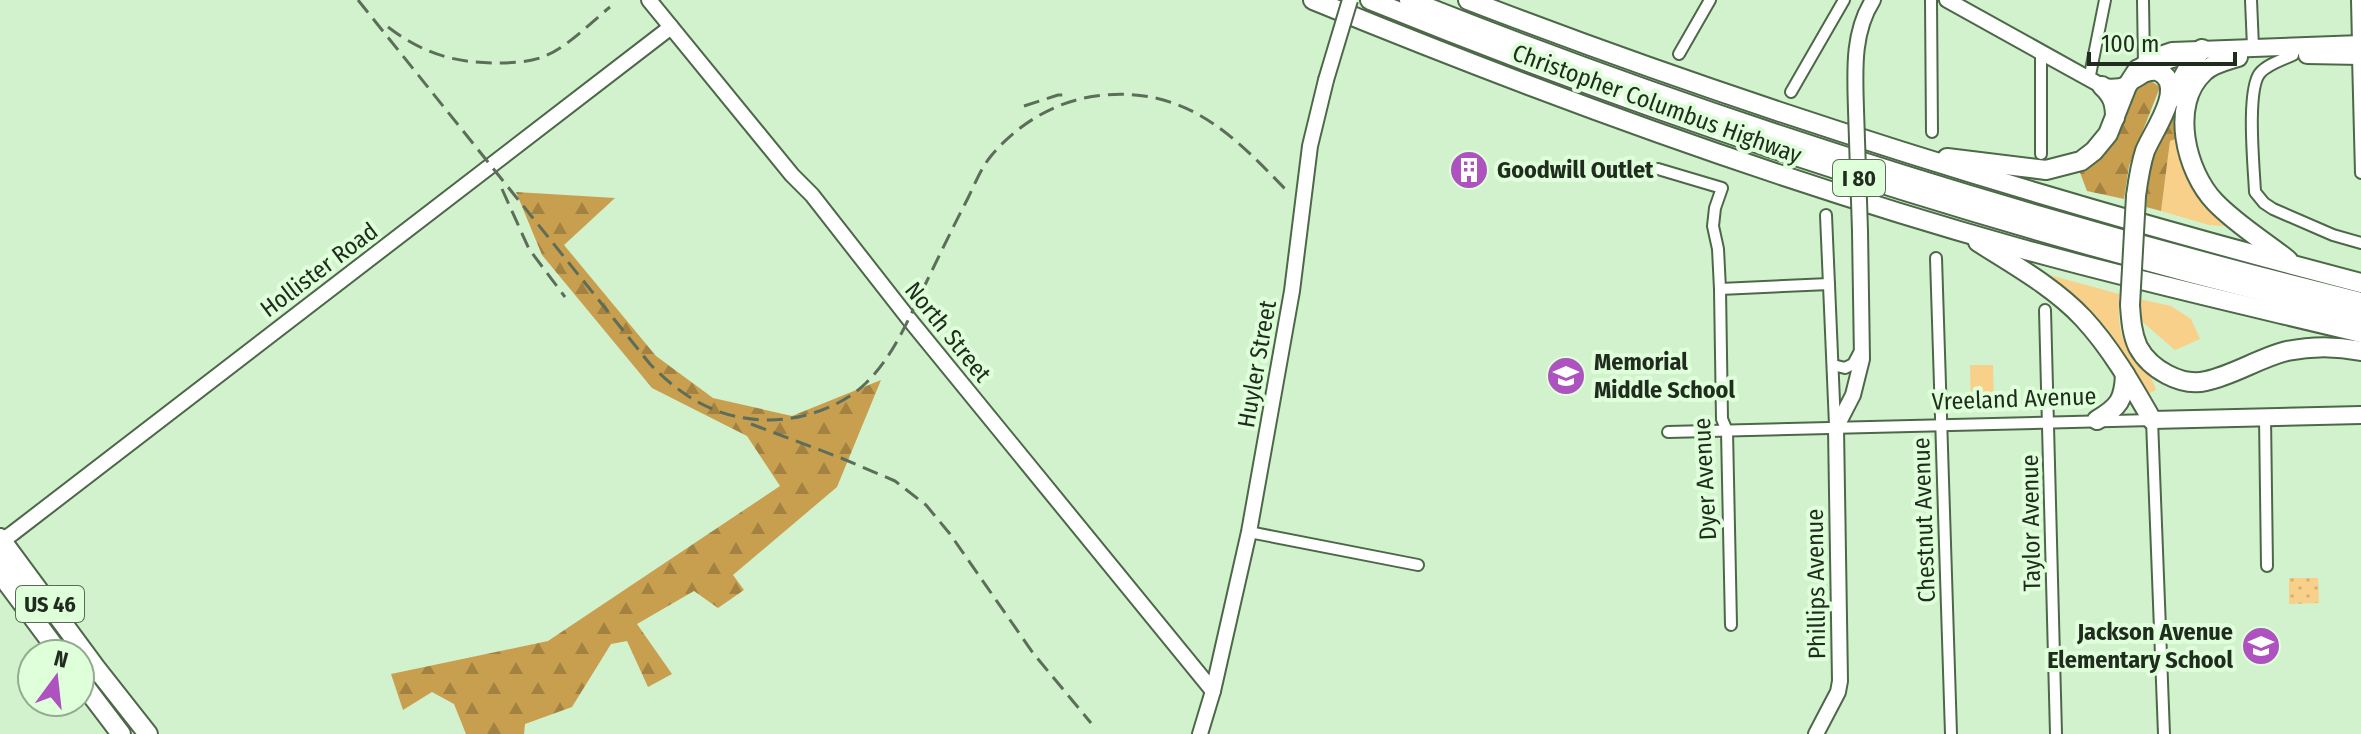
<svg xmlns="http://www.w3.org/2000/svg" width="2361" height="734" font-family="'Fira Sans Condensed',sans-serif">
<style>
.grass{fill:#f8d089}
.forest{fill:url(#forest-firs)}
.park{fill:url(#park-dots)}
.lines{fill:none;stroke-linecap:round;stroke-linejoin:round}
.street-casing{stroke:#4d6849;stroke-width:14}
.secondary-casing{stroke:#4d6849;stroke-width:18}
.primary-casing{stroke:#4d6849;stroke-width:20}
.highway-casing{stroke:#4d6849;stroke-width:22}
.street{stroke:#fff;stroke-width:10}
.secondary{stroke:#fff;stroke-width:14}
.primary{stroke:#fff;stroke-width:16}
.highway{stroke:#fff;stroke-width:18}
.rail{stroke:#5c6e59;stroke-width:3;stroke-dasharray:16 8;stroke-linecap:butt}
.secondary-bridge-casing{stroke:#4d6849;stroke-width:18;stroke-linecap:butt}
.highway-bridge-casing{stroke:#4d6849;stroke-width:22;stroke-linecap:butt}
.secondary-bridge{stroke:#fff;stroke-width:14}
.highway-bridge{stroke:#fff;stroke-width:18}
.labels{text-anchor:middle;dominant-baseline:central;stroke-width:8;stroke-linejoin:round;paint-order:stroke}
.shield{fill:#dfffda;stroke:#596b56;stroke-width:2}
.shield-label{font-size:22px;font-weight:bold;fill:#202c1e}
.street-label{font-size:24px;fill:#202c1e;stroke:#dfffda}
.poi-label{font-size:24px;font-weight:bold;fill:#202c1e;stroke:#dfffda;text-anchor:start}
</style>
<defs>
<pattern id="forest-firs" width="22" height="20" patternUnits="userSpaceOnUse" patternTransform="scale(2)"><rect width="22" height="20" fill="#c89e4f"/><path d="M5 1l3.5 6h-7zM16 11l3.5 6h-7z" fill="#a28141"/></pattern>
<pattern id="park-dots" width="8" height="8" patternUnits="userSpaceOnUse" patternTransform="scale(2)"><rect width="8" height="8" fill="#f8d089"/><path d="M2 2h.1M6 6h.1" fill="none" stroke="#d4b376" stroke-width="1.8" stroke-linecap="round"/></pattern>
</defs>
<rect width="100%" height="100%" fill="#d2f1cd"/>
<g class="grass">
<polygon points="2178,138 2237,227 2209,225 2161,211 2170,141"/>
<path d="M2042,273L2119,294C2119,312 2117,330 2127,346C2136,361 2151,372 2156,390L2144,396Z"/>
<polygon points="2139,299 2171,306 2191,319 2200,339 2175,350 2139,319"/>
<polygon points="1970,365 1993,365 1994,408 1971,409"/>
</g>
<g class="forest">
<path d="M2148,79L2160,87L2129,166L2124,199L2087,191L2079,170C2094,161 2109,151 2118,135C2130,112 2124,94 2148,79Z"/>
<polygon points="2182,93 2178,138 2170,141 2161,211 2146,207 2149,161"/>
<polygon points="516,192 615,198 564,245 656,356 713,398 792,416 881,380 837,487 733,575 744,590 718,608 694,591 637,624 672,674 648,687 627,641 611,644 572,707 525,724 524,734 466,734 454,704 432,692 403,710 391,674 548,641 780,486 747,436 652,388 542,255"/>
</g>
<polygon class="park" points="2289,578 2318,578 2319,603 2289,604"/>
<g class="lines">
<defs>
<g id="street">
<polyline points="1931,0 1932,132"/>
<polyline points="2143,0 2144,64"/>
<polyline points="2251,0 2253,47"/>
<polyline points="2357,0 2358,43"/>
<polyline points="1679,54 1710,0"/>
<path d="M2293,55C2282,60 2268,64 2260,73C2246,90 2254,168 2255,192L2264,203L2273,209L2333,235L2361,243"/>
<polyline points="2358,56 2361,173"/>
<polyline points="2089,80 2105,0"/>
<polyline points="1791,92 1844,0"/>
<polyline points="2041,154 2041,53"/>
<polyline points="1658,169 1722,188 1715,208 1713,226 1718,249 1720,289 1722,419 1727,431 1731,625"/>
<polyline points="1826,215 1835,425"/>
<polyline points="1936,258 1951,734"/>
<polyline points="1720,289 1829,284"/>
<polyline points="2045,310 2056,734"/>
<polyline points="1833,365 1845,368 1853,364 1861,349"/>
<polyline points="2265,417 2267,566"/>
<polyline points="1668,432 2152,420 2164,734"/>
<polyline points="1249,532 1418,565"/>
</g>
<g id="secondary">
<polyline points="649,0 792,175 812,195 909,319 1213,691"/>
<path d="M1947,0L2102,86C2139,92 2146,63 2181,58"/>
<path d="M1856,110C1855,72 1852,33 1873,0"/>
<polyline points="3,549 2,541 13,533 671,27"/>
<polyline points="1200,734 1213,691 1249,532 1292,291 1310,146 1326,80"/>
<polyline points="1816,734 1838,692 1840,681 1836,428 1853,395 1862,359 1860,231"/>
</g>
<g id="primary">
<polyline points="2307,55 2361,56"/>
<polyline points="2138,69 2152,58 2172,51 2361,44"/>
<polyline points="2152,420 2361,415"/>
</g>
<g id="highway">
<path d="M1313,0C1542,94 1776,180 2015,247C2129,279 2245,305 2361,333"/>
<path d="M1370,0C1692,131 2023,235 2361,316"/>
<path d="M1409,0C1719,124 2037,222 2361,302"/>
<path d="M1468,0C1760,113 2058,204 2361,283"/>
<path d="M2238,57C2226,61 2213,63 2204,72C2169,104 2186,172 2215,202C2236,224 2264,241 2288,260"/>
<path d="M2102,86C2113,96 2115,104 2115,118"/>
<polyline points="2171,99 2189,66 2202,49"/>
<polyline points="1947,158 2046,170 2081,161 2094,151 2108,134 2127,86 2138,69"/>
<path d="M2136,196C2138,181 2140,166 2145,151C2152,133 2183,92 2164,75C2158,70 2154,70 2146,72"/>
<path d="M1978,242C2014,265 2054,287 2083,318C2111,348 2132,385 2152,420"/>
<path d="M2130,305C2131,320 2132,334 2138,347C2150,369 2181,387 2206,381C2234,375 2259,358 2287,351C2311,346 2337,346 2361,351"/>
<path d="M2097,420C2119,407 2124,400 2125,374"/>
<polyline points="0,538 96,668 148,734"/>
<polyline points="0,562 21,584"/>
<polyline points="2,576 60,654"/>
<polyline points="80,680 121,734"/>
</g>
</defs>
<use href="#street" class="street-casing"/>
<use href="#secondary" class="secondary-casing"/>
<use href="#primary" class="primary-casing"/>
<use href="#highway" class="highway-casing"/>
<use href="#street" class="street"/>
<use href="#secondary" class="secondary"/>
<use href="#primary" class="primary"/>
<use href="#highway" class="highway"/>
<g class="rail">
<path d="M358,0L650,364C683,398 718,419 766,420C800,421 842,407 866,383C893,357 909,318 925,285C939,256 953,227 968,198C975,184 981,168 991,156C1019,122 1061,98 1105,95C1189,88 1235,137 1289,193"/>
<path d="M388,27C422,53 454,63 497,63C511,63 527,62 540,58C566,49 589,24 610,7"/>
<polyline points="1024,106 1058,95 1067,95"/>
<polyline points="502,189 529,249 565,297"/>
<polyline points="751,424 841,458 895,481 926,505 950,534 1033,653 1091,723"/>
</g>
<defs>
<g id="secondary-bridge">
<polyline points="1326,80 1350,0"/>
<polyline points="1856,110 1860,231"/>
</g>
<polyline id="highway-bridge" points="2130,305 2136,196"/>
</defs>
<use href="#secondary-bridge" class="secondary-bridge-casing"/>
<use href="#highway-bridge" class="highway-bridge-casing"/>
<use href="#secondary-bridge" class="secondary-bridge"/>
<use href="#highway-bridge" class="highway-bridge"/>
</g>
<defs>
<symbol id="building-disc" viewBox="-11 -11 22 22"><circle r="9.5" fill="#ad52be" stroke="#dfffda"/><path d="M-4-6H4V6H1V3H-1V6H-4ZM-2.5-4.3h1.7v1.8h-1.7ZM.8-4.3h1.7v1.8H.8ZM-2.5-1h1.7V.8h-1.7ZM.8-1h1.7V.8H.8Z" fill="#fff"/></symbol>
<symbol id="school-disc" viewBox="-11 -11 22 22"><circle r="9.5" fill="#ad52be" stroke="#dfffda"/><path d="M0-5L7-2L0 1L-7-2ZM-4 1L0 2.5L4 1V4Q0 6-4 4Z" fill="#fff"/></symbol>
</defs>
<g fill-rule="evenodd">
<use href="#building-disc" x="1447" y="148" width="44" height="44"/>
<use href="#school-disc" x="1544" y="354" width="44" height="44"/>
<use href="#school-disc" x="2239" y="624" width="44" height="44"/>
</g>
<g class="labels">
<g class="shield">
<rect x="1833" y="160" width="52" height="36" rx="6"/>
<rect x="16" y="586" width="68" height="36" rx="6"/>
</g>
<g class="shield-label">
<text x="1859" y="178">I 80</text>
<text x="50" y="604">US 46</text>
</g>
<g class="street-label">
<text transform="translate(1657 104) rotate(20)">Christopher Columbus Highway</text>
<text transform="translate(319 270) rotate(-37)">Hollister Road</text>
<text transform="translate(948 332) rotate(51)">North Street</text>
<text transform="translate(1257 364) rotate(-80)">Huyler Street</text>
<text transform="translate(2014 399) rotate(-2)">Vreeland Avenue</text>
<text transform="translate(1705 479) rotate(-93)">Dyer Avenue</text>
<text transform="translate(1924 520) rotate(-92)">Chestnut Avenue</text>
<text transform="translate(2031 523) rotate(-91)">Taylor Avenue</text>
<text transform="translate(1816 584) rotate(-91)">Phillips Avenue</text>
</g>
<g class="poi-label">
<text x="1497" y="170">Goodwill Outlet</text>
<text x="1594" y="362">Memorial<tspan x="1594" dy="28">Middle School</tspan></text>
<text x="2233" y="632" text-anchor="end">Jackson Avenue<tspan x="2233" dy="28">Elementary School</tspan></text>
</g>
</g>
<g transform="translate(56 678) rotate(15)"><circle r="38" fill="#dfffda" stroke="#93ab8f" stroke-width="2"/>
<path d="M0-6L14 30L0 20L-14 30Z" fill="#ad52be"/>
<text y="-12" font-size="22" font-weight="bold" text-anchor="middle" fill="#202c1e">N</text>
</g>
<path d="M2089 52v12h146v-12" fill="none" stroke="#202c1e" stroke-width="4"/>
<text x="2101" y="52" font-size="24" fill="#202c1e" stroke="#dfffda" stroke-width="6" paint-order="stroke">100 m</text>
</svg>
